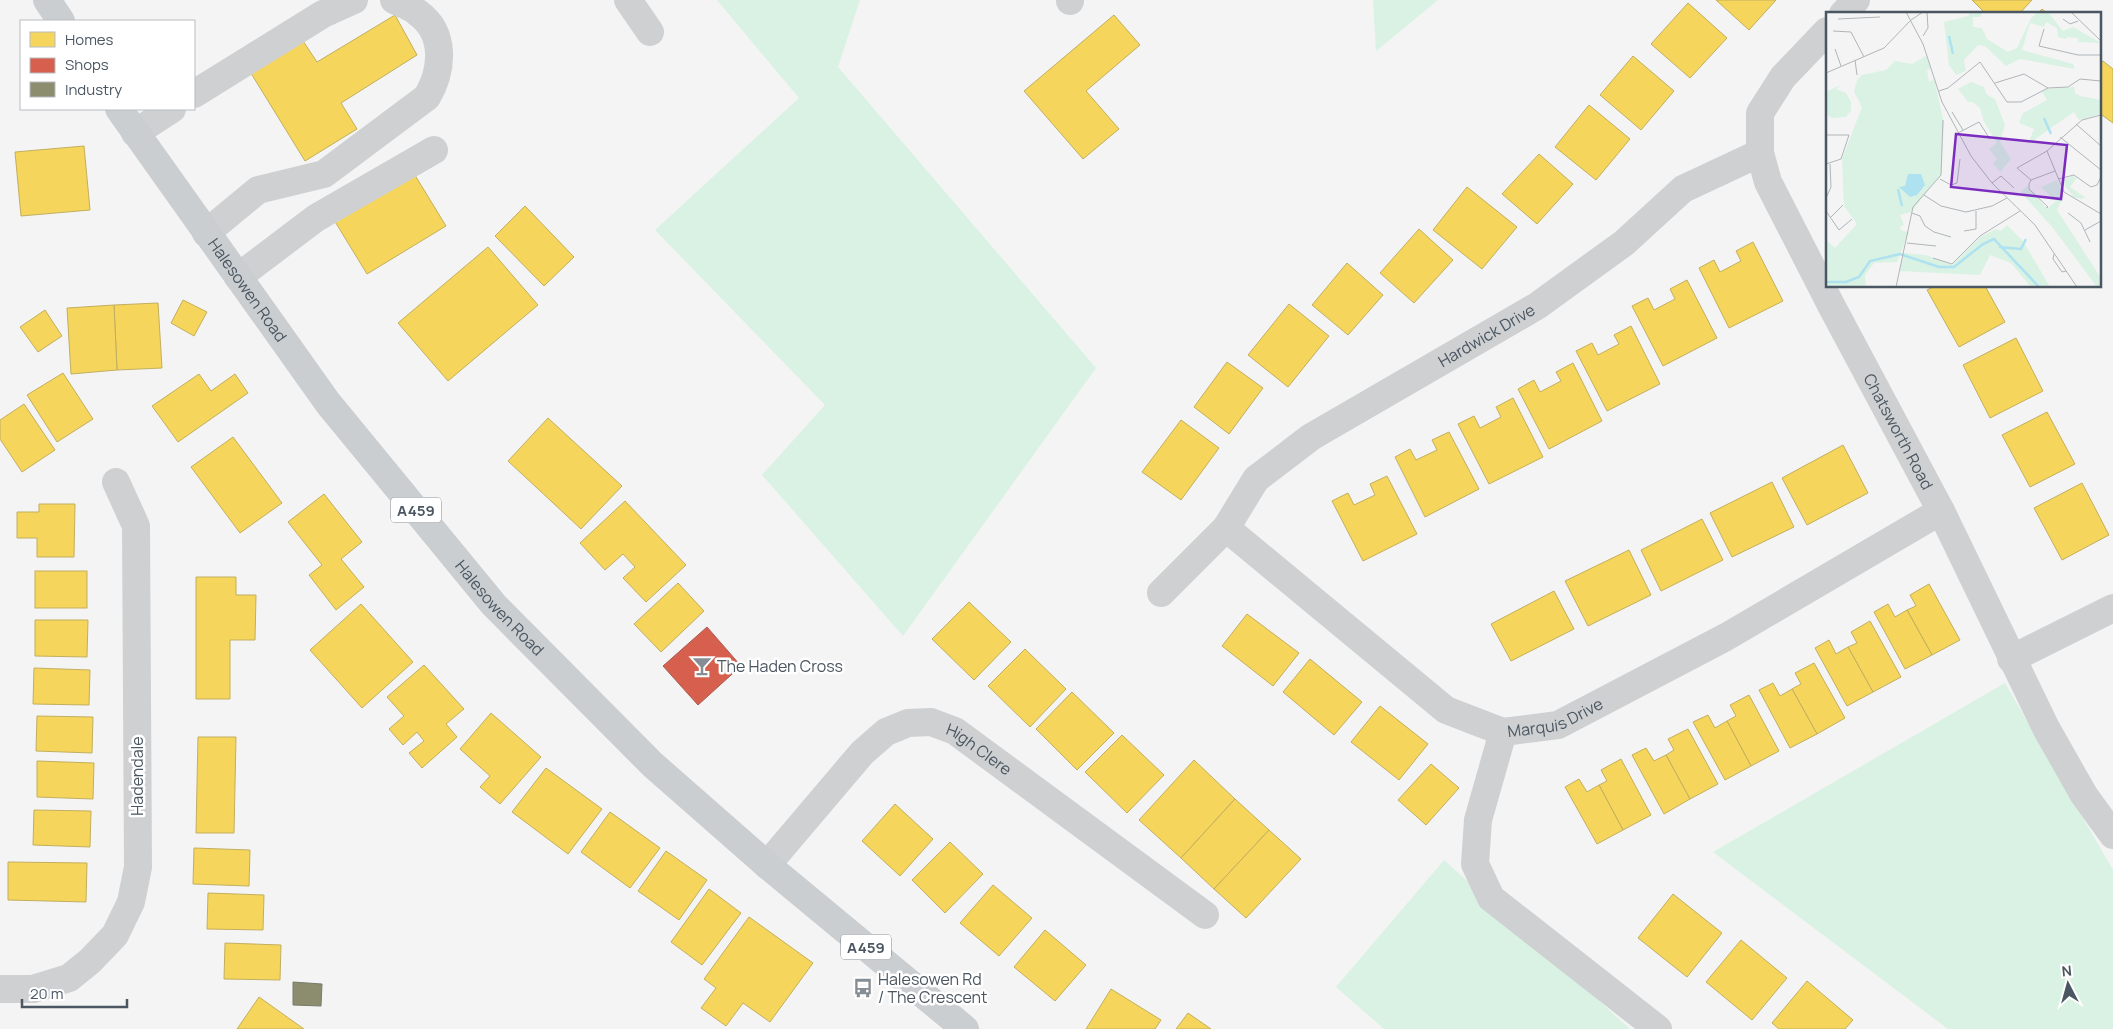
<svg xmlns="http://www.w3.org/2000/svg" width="2113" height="1029" font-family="Manrope,sans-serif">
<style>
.green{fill:#d9f2e3}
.homes{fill:#f6d55c;stroke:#c2af5e}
.shops{fill:#d6604d;stroke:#ac5d53}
.industry{fill:#8c8c6e;stroke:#787c6a}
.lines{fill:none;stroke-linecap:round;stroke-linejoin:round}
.minor{stroke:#ced0d2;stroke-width:28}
.major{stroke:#caced1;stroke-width:28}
.labels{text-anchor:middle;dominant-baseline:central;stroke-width:5;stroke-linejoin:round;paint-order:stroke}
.shield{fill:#fff;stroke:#808990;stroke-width:1}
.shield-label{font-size:15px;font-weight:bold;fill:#4a5661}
.street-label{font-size:16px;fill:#4a5661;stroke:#fff}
.poi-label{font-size:16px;fill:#4a5661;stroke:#fff;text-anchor:start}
.inset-river{fill:none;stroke:#aee2f0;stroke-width:2.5}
.inset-road{fill:none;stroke:#b0b5b9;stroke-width:1}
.view{fill:#7b2cbf;fill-opacity:0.15;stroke:#7b2cbf;stroke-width:2.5}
.inset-edge{fill:none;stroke:#4a5661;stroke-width:2.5}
</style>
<rect width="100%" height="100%" fill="#f4f4f4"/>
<g class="green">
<polygon points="717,0 860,0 838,67 1096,368 903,636 762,475 825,405 655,230 799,98"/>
<polygon points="1373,0 1438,0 1376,51"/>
<polygon points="2005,683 2113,870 2113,1029 1948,1029 1713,852"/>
<polygon points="1444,860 1630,1029 1384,1029 1336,987"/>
</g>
<g class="homes">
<polygon points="1716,0 1776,0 1749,30"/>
<polygon points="1972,0 2032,0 2019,14 1986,14"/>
<polygon points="1688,3 1727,38 1690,78 1651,44"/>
<polygon points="2042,9 2048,14 2037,14"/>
<polygon points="395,15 417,55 341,103 357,129 305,161 249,70 301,38 317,62"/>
<polygon points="1114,15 1140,45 1086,91 1119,129 1083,159 1024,91"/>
<polygon points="1633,56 1674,91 1641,130 1600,95"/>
<polygon points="2103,61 2113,69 2113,123 2099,113 2099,65"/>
<polygon points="1589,105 1630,139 1596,180 1555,147"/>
<polygon points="84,146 90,210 21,216 15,152"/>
<polygon points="1539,154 1573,184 1537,224 1502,194"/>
<polygon points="413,172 446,226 367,274 334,220"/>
<polygon points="1467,187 1517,227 1482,269 1433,230"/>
<polygon points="525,206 574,257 544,286 495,236"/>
<polygon points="1419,229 1453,260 1414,303 1380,273"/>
<polygon points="1753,242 1783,301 1729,328 1699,268 1714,260 1720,272 1741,261 1736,251"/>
<polygon points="488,247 538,305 448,381 398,323"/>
<polygon points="1347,263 1383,295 1348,335 1312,305"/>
<polygon points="1687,280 1717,338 1663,366 1632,306 1648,298 1654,310 1675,299 1670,289"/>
<polygon points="1935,286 1985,286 2005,322 1959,347 1927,290"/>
<polygon points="183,300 207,312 194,336 171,323"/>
<polygon points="158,303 162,368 117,370 114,305"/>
<polygon points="1289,304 1329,336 1288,387 1248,355"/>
<polygon points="114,305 117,370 71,374 67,308"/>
<polygon points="45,310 62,336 38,352 20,327"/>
<polygon points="1631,326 1660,384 1607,411 1576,351 1592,343 1598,355 1619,344 1614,335"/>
<polygon points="2016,338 2043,391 1990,418 1963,365"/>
<polygon points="1227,362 1263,388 1229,434 1194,407"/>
<polygon points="1573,363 1602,421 1549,449 1518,389 1534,380 1540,392 1561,381 1556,372"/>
<polygon points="63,373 93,419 57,442 27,395"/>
<polygon points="199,374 211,391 235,374 248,393 178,442 152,406"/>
<polygon points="1513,398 1543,457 1489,484 1458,424 1474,416 1480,428 1501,417 1496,407"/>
<polygon points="24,404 55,450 22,472 0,439 0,420"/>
<polygon points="2047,412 2075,464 2030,487 2002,435"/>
<polygon points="548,418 622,486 581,529 508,461"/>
<polygon points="1181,420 1219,448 1181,500 1142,472"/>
<polygon points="1449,432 1479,489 1425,517 1395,457 1410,449 1416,460 1437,450 1432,440"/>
<polygon points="233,437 282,503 240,533 191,467"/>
<polygon points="1843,445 1868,493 1807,525 1782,478"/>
<polygon points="1387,476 1417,534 1363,561 1332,501 1348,493 1354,505 1375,495 1370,484"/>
<polygon points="1772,482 1794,527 1732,557 1710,513"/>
<polygon points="2082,483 2109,535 2062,560 2034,508"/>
<polygon points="324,494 362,542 341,559 364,587 336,610 309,575 322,565 288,522"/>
<polygon points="625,501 686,565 646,602 623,578 635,567 623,554 605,570 580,543"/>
<polygon points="39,504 75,504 74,557 37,557 37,538 17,538 17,512 39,512"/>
<polygon points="1702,519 1723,560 1661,591 1641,550"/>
<polygon points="1629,550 1651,595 1588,626 1565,581"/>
<rect x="35" y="571" width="52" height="37"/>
<polygon points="196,577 236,577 236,595 256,595 255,640 230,640 230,699 196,699"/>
<polygon points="678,583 704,611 661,652 634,624"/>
<polygon points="1929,584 1960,640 1932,655 1907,610 1916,606 1910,595"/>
<polygon points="1554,591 1574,629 1511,661 1491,624"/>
<polygon points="969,602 1011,642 974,680 932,639"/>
<polygon points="361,604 413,662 362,708 310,650"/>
<polygon points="1888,604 1895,617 1907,610 1932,655 1905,669 1874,612"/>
<polygon points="1247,614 1299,653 1273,686 1222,646"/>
<polygon points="35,620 88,620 87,657 35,656"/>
<polygon points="1870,621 1901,677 1873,692 1848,647 1857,643 1851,632"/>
<polygon points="1829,640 1836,654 1848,647 1873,692 1847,706 1815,648"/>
<polygon points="1025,649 1066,689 1030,727 988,686"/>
<polygon points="1310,659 1362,702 1334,735 1283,692"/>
<polygon points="1814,663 1845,718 1817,734 1792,689 1801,684 1795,673"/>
<polygon points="424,665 464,709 446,724 457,737 422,768 409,753 424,741 417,732 403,745 389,729 404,716 387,697"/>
<polygon points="34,668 90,670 89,705 33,704"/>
<polygon points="1773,683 1780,696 1792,689 1817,734 1790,748 1759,690"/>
<polygon points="1072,692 1114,733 1077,770 1036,729"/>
<polygon points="1749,695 1779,751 1751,766 1727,721 1736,716 1730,705"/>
<polygon points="1380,706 1428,744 1399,780 1351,742"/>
<polygon points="491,713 541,757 500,804 480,787 490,776 460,749"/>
<polygon points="1708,715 1715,728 1727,721 1751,766 1725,780 1693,722"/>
<polygon points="37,716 93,717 92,753 36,751"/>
<polygon points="1688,729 1718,784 1690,799 1666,755 1674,750 1668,739"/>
<polygon points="1122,735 1164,775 1127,813 1085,772"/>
<polygon points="198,737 236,737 234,833 196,833"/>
<polygon points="1646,748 1654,761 1666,755 1690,799 1664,814 1632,755"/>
<polygon points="1621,759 1651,815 1623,830 1599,785 1607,781 1601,770"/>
<polygon points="1194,760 1235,799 1181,858 1139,820"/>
<polygon points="37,761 94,763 93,799 37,797"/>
<polygon points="1431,764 1459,788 1426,825 1398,800"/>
<polygon points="546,768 602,809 568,854 512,812"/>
<polygon points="1579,779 1587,792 1599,785 1623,830 1597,844 1565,787"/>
<polygon points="1235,799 1269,830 1214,889 1181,858"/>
<polygon points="895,804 933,839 900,876 862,841"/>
<polygon points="34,810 91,811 90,847 33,845"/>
<polygon points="610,812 660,848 630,888 581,852"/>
<polygon points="1269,830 1301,859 1246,918 1214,889"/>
<polygon points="950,842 983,874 945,913 912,880"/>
<polygon points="194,848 250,850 249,886 193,884"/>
<polygon points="666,851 707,880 679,920 638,891"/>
<polygon points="8,862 87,863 86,902 8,900"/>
<polygon points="993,885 1032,918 999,956 960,923"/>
<polygon points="709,889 741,913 702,965 671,942"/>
<polygon points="208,893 264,895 263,930 207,929"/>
<polygon points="1673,894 1722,933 1687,977 1638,938"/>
<polygon points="749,917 813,963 770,1022 743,1003 726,1026 701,1008 716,988 704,979"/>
<polygon points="1045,930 1086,965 1055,1001 1014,967"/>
<polygon points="1741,940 1787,978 1752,1020 1706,982"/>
<polygon points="225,943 281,945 280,980 224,979"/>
<polygon points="1807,981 1853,1020 1845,1029 1779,1029 1772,1023"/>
<polygon points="1111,989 1161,1020 1155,1029 1086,1029"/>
<polygon points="259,997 304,1029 237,1029"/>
<polygon points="1188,1013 1211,1029 1176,1029"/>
</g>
<polygon class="shops" points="707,627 741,666 698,705 663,666"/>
<polygon class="industry" points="293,982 322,984 321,1006 293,1005"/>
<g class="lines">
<g class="minor">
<polyline points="628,0 650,32"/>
<polyline points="1070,1 1070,0"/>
<polyline points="1843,14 1856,0"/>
<path id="s1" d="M1827,31L1783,77L1760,113V153L1768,182L1831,305L1941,511L2046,728L2084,795L2113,835"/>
<polyline points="194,94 323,14 354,0"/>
<polyline points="135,133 172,109"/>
<path d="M206,233L258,190L324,174L427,97C443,70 446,33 418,13C411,7 402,4 394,0"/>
<polyline points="238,277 316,218 434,150"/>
<polyline points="1161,593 1226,528"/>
<polyline points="2011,659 2113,608"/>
<path id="s2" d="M1503,732L1446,710L1226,528L1256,479L1311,437L1537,306L1624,243L1683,189L1760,153"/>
<path id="s3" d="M767,865L862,753L886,732L908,723L931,722L955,731L1205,915"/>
<polyline points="0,989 33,989 69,978 90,961 115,935 131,902 138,867 136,526 116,482"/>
<path id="s4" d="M1658,1029L1491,898L1475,864L1478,820L1503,732L1558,725L1726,637L1941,511"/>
</g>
<g class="major">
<polyline points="47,0 61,21"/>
<path id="s5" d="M119,109L328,403L494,605L653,765L767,865L965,1029"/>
</g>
</g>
<defs>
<symbol id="bar-bare" viewBox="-9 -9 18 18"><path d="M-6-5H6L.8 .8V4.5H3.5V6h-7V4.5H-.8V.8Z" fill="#868d94" stroke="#fff" stroke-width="2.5" paint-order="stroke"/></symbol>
<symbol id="bus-bare" viewBox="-9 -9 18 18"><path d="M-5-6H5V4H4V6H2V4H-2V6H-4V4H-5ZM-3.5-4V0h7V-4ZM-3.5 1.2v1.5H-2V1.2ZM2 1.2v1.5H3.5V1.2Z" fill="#868d94" stroke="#fff" stroke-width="2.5" paint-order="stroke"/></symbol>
</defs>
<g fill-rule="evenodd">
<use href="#bar-bare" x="688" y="652" width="28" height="28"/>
<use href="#bus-bare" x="849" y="974" width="28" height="28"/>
</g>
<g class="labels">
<g class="shield">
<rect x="391" y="497.5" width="50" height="25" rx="4"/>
<rect x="841" y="934.5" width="50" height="25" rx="4"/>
</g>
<g class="shield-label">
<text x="416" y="510">A459</text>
<text x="866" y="947">A459</text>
</g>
<g class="street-label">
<text stroke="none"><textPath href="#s5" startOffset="222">Halesowen Road</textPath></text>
<text stroke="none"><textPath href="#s2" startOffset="676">Hardwick Drive</textPath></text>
<text stroke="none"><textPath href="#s1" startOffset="458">Chatsworth Road</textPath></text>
<text stroke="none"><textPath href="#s5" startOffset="628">Halesowen Road</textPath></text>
<text stroke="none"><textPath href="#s4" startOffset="440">Marquis Drive</textPath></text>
<text stroke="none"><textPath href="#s3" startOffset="281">High Clere</textPath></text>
<text transform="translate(137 776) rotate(-90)">Hadendale</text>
</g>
<g class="poi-label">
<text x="717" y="666">The Haden Cross</text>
<text x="878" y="979">Halesowen Rd<tspan x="878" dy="18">/ The Crescent</tspan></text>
</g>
</g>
<g transform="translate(1826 12)">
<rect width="275" height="275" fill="#f4f4f4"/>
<path d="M145,0H157L154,5H147V15L156,16L161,27L182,40L191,36L205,6L212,0H222L237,19L247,15L275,31L252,30V26L241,25L240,27L232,25L231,16L220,10L218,15L204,11L196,38L247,52L249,57L194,47L180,54L159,34L152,33L138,48L140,59L130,63L123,53L118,10L142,4ZM100,44L105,57L101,58L103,70L108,67L118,111L115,162L85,200L74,203L78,213L74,215L76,219L83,220L71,250L48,251L39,263L40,275H0V228L9,236L31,212L18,194L16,147L36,95L28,80L31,68L36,63L60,58L69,49L86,52ZM145,70L158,75L160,82L169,87L179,113L174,130L185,147L174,160L167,151L171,147L163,137L171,131L158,110L154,96L146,90H142L132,77ZM17,72L10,77L20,81L25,90V98L20,105L6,106L0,102V80ZM248,75L249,81L254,84L275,88V102L253,108L248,100L202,132L208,117L193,111L197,101L221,88L216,80L220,77ZM247,164L251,166L244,175L259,185L256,187L248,185L239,174L238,167ZM231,168L238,184L231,198L275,266V275H271L227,216L195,180L201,174L221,197L230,189L215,175ZM181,213L197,229L224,275H205L185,251L164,243L154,263L73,259L78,241L100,243L126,253L154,225L170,217L175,219Z" fill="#d9f2e3"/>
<path d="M82,162H95L99,173L91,183L84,185L73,175L79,174Z" fill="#aee2f0"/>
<path class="inset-river" d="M123,24L127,42M218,106L225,122M72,177L76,194M173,235L195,237L200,227M0,270H20L33,265L44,249L74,242L113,255H128L157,232L168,227L213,275"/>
<path class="inset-road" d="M80,0L97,32L116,90L145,144L166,171L209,213L251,275M245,0L275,29M12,7L54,5M237,7L244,12L252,9M218,17L213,34L252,43H275M7,19L25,20L38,45M97,24L102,16L101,0M9,37L15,54M29,48L31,63M0,61L58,36L85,8L97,0M169,71L198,62L222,76M113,79L122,76L154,50L181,90H195L222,76L242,75L254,67L275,69M126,100L137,118M275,103L256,108L221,139L238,180L275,202M250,112L275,134M132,121L153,110L164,127M0,123H23L15,147L0,152M234,125L275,158M114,167L125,173L131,171L134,147M232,167L248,163L265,175L271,173L275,165M205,168L191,156L221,139M166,171L175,164L188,176M98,183L115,194L140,200L166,194L181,186M0,186L5,175L4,152M220,196L222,195L203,177V172L205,168L229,159M0,199L13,218L26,207M86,201L94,204L99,214L108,220L125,225M242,201L255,211L264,230M4,206L17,193M259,218L275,209M138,219L150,217V199M81,231L110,234M228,242L227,247L236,260L240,259M107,246L126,252L154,224L194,199M70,275L87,195L115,163L117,108"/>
<path class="view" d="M130,122L241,133L235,187L125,175Z"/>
<rect width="275" height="275" class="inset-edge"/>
</g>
<rect x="20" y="20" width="175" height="90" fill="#ffffff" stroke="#b7bbc0"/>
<rect x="30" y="32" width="25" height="15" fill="#f6d55c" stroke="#b7bbc0"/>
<text x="65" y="45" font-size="15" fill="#4a5661">Homes</text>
<rect x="30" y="58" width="25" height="15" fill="#d6604d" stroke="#b7bbc0"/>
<text x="65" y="70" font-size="15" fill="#4a5661">Shops</text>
<rect x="30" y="82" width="25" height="15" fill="#8c8c6e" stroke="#b7bbc0"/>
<text x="65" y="95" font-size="15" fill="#4a5661">Industry</text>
<g transform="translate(2068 984) rotate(354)" stroke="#ffffff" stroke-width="4" paint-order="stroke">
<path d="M0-4L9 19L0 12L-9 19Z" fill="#4a5661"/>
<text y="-8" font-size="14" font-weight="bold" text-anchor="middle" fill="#4a5661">N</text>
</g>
<path d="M22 999v8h105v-8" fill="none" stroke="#4a5661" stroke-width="2.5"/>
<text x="30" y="999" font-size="15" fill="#4a5661" stroke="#ffffff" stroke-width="4" paint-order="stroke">20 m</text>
</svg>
